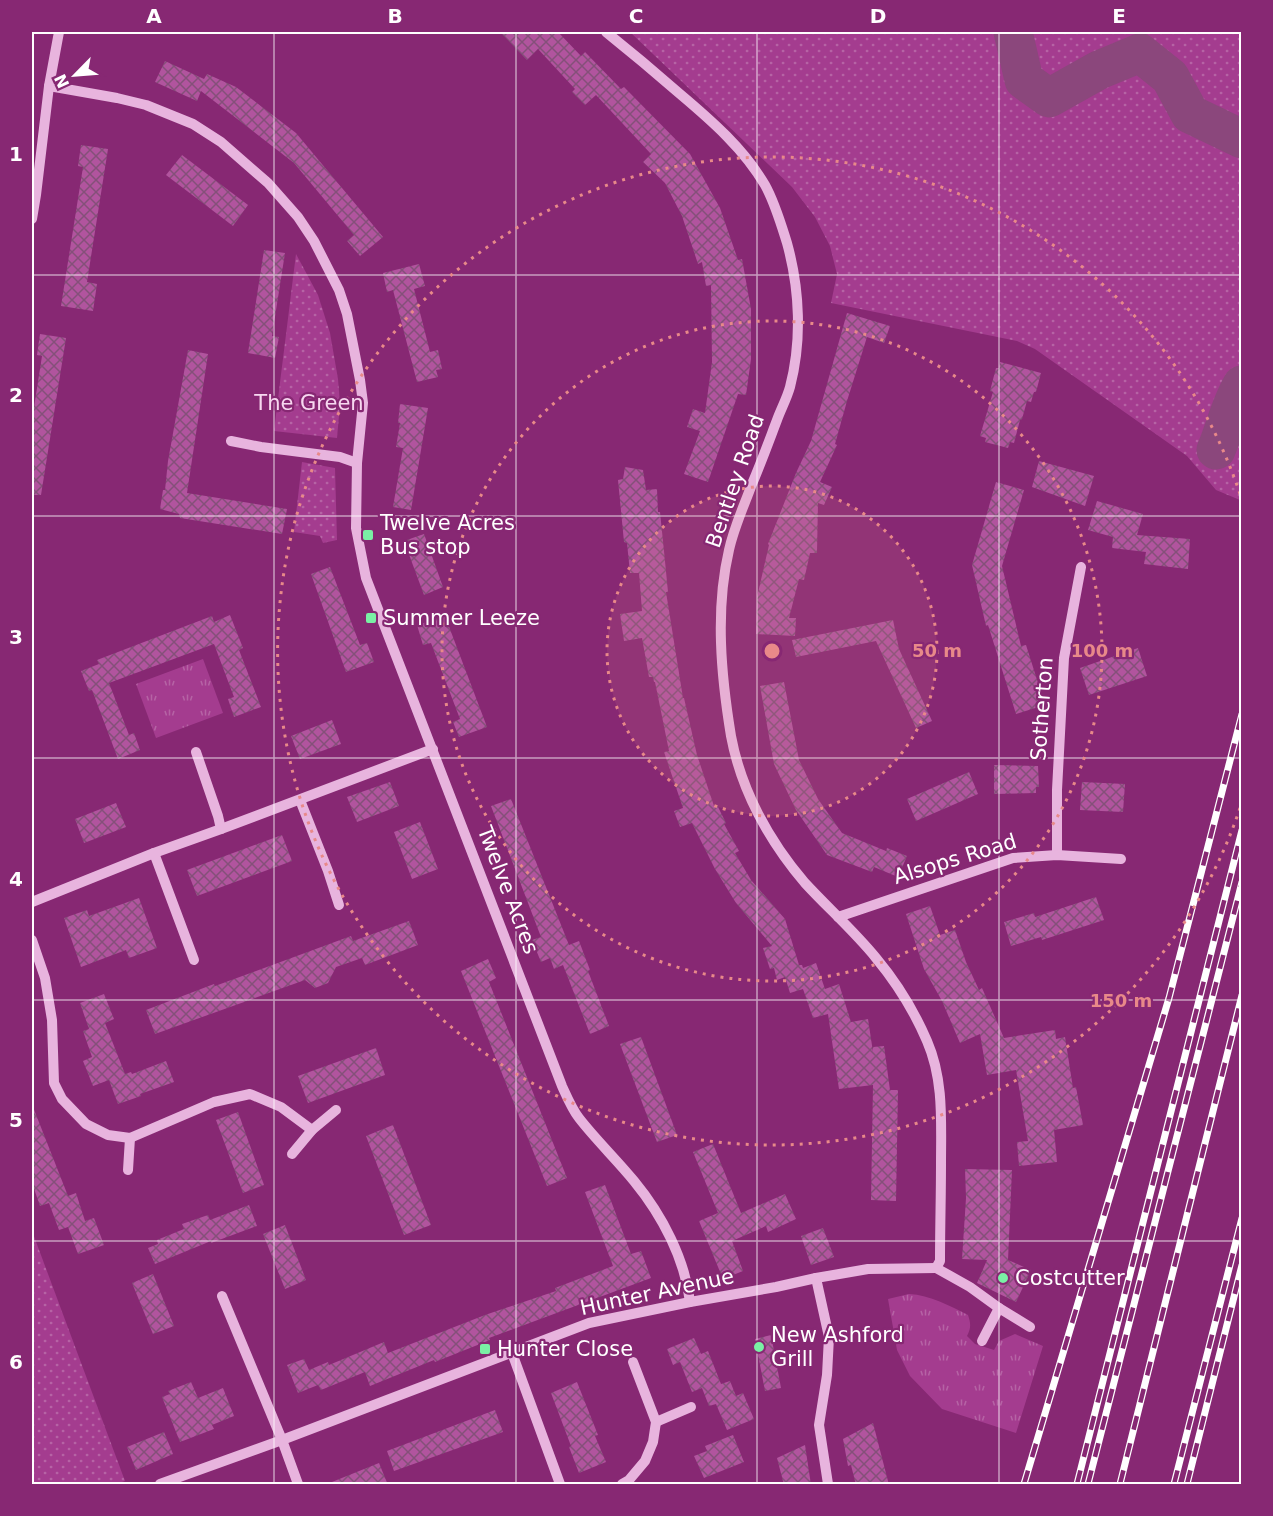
<svg xmlns="http://www.w3.org/2000/svg" width="1273" height="1516" font-family="'DejaVu Sans',sans-serif">
<style>
.grass{fill:url(#grass-tufts)}
.park{fill:url(#park-dots)}
.lines{fill:none;stroke-linecap:round;stroke-linejoin:round}
.river{stroke:#8b477c;stroke-width:39}
.building{fill:url(#building-cross-hatch)}
.minor{stroke:#e8b4de;stroke-width:10}
.rail-casing{stroke:#fff;stroke-width:7}
.rail{stroke:#872873;stroke-width:4.5;stroke-dasharray:14;stroke-linecap:butt}
.grid{fill:none;stroke:#fff;stroke-width:1.5;stroke-opacity:0.55}
.ring{fill:none;stroke:#e88989;stroke-width:3;stroke-dasharray:3 6}
.poi-dot{fill:#7af0a5;stroke:#872873;stroke-width:2}
.labels{text-anchor:middle;dominant-baseline:central;stroke-width:4.5;stroke-linejoin:round;paint-order:stroke}
.park-label{font-size:21px;fill:#f7d8f0;stroke:#872873}
.street-label{font-size:21px;fill:#fff;stroke:#872873}
.poi-label{font-size:21px;fill:#fff;stroke:#872873;text-anchor:start}
.centre{fill:#e88989;stroke:#872873;stroke-width:3}
.ring-label{font-size:18px;text-anchor:middle;font-weight:bold;fill:#e88989;stroke:#872873;stroke-width:4.5;stroke-linejoin:round;paint-order:stroke}
.neatline{fill:none;stroke:#fff;stroke-width:2}
.grid-label{font-size:20px;text-anchor:middle;font-weight:bold;fill:#fff}
</style>
<defs>
<pattern id="grass-tufts" width="24" height="20" patternUnits="userSpaceOnUse" patternTransform="scale(1.5)"><rect width="24" height="20" fill="#a43c8f"/><path d="M3 7l-1-3M5 7V3M7 7l1-3M15 17l-1-3M17 17v-4M19 17l1-3" fill="none" stroke="#b663a5"/></pattern>
<pattern id="park-dots" width="8" height="8" patternUnits="userSpaceOnUse" patternTransform="scale(1.5)"><rect width="8" height="8" fill="#a43c8f"/><path d="M2 2h.1M6 6h.1" fill="none" stroke="#b663a5" stroke-width="1.8" stroke-linecap="round"/></pattern>
<pattern id="building-cross-hatch" width="8" height="8" patternUnits="userSpaceOnUse" patternTransform="scale(1.5)"><rect width="8" height="8" fill="#b1549e"/><path d="M0 0l8 8M0 8l8-8" fill="none" stroke="#845079"/></pattern>
</defs>
<rect width="100%" height="100%" fill="#872873"/>
<g class="grass">
<polygon points="203,659 223,713 156,738 136,684"/>
<path d="M909,1294C930,1295 950,1306 968,1315C971,1324 971,1328 967,1336L975,1344L994,1350L999,1341L1015,1334L1043,1346L1016,1433L942,1409L910,1376L897,1350L888,1299Z"/>
</g>
<g class="park">
<polygon points="630,32 1241,32 1242,498 1240,500 1216,490 1187,456 1035,349 1017,341 831,303 837,274 830,246 815,217 792,187"/>
<polygon points="296,254 318,295 330,333 338,379 340,404 337,438 274,431"/>
<polygon points="302,462 335,468 337,540 323,543 320,536 294,532"/>
<polygon points="32,1231 125,1481 116,1484 32,1484"/>
</g>
<g class="lines">
<g class="river">
<polyline points="1013,32 1024,80 1049,98 1099,70 1140,53 1170,77 1190,114 1242,139"/>
<path d="M1216,450C1225,429 1230,405 1242,385"/>
</g>
</g>
<g class="building">
<polygon points="500,32 558,32 581,56 585,52 621,89 624,87 690,154 720,208 738,260 742,259 751,309 751,359 746,395 738,394 708,482 684,474 700,431 687,427 693,409 705,413 712,362 711,285 706,286 702,262 698,264 682,216 665,183 643,162 651,154 596,95 585,105 572,92 575,89 538,49 527,60"/>
<polygon points="165,61 204,79 207,74 236,87 296,133 383,237 360,256 347,241 354,235 294,163 201,91 197,101 155,82"/>
<polygon points="81,145 108,149 87,282 97,284 93,311 61,306 83,167 78,166"/>
<polygon points="182,155 248,205 233,226 166,175"/>
<polygon points="264,250 285,253 272,336 279,337 275,358 248,353"/>
<polygon points="419,264 425,286 414,289 430,352 438,350 442,369 436,370 438,377 417,382 393,290 387,292 383,273"/>
<polygon points="847,313 890,326 884,343 867,337 847,401 835,444 837,445 820,482 832,487 824,505 818,503 817,553 810,553 804,580 799,579 789,618 796,618 795,636 756,634 757,597 769,545 768,544 796,473 811,441"/>
<polygon points="40,334 66,338 41,495 32,495 32,420 42,356 37,355"/>
<polygon points="188,350 208,354 187,493 287,509 282,534 180,518 179,514 160,509 163,490 165,490 168,461"/>
<polygon points="1000,362 1041,373 1036,392 1034,392 1031,402 1027,401 1022,419 1020,420 1014,443 1010,442 1008,448 985,442 986,438 980,436 993,392 990,391 996,368 999,368"/>
<polygon points="400,404 428,408 411,510 393,507 403,448 396,447 400,423 398,423"/>
<polygon points="1039,461 1094,476 1085,506 1032,487"/>
<polygon points="625,467 643,470 646,490 657,489 658,512 660,512 664,551 668,592 666,592 683,698 684,698 697,755 714,806 717,805 726,823 724,824 739,851 735,853 751,880 785,919 799,965 802,965 803,968 816,963 825,989 839,984 851,1022 868,1019 873,1052 873,1047 884,1046 890,1090 898,1090 896,1201 871,1200 873,1085 839,1089 828,1014 813,1018 803,989 790,993 785,977 777,980 774,968 770,969 763,948 772,946 736,903 715,869 692,823 680,827 674,811 683,808 664,752 669,751 655,682 654,682 653,677 649,677 642,638 624,641 620,614 642,611 639,573 630,573 627,543 624,542 618,480 623,479"/>
<polygon points="996,482 1024,490 1002,566 1021,646 1026,645 1045,705 1016,714 988,625 986,626 972,565"/>
<polygon points="1097,501 1143,514 1137,535 1190,539 1188,569 1144,564 1146,552 1112,548 1113,537 1088,530"/>
<polygon points="424,534 443,587 424,595 404,541"/>
<polygon points="330,567 360,645 367,643 374,662 346,672 311,574"/>
<polygon points="230,615 243,648 239,650 261,707 234,717 228,699 234,697 214,644 109,683 129,735 134,733 140,750 118,759 92,690 89,691 81,671 99,664 97,660 212,616 214,622"/>
<polygon points="445,616 487,727 459,737 453,722 460,719 431,643 423,645 417,625"/>
<polygon points="893,620 899,649 932,721 916,728 876,641 796,657 792,640"/>
<polygon points="1138,648 1147,676 1089,695 1080,668"/>
<polygon points="784,682 799,760 818,799 842,833 886,851 887,848 907,856 898,877 874,867 872,872 827,855 796,810 774,764 760,686"/>
<polygon points="332,720 341,744 300,759 291,736"/>
<polygon points="994,765 1038,766 1039,787 1036,787 1036,793 994,794"/>
<polygon points="969,772 978,794 916,821 907,799"/>
<polygon points="390,782 399,806 357,822 347,797"/>
<polygon points="1082,782 1125,784 1123,812 1080,810"/>
<polygon points="511,799 569,945 579,941 590,970 588,971 609,1026 590,1034 563,965 554,969 550,958 541,962 532,940 541,937 491,806"/>
<polygon points="116,803 126,827 84,843 75,819"/>
<polygon points="420,822 438,869 412,879 394,832"/>
<polygon points="282,835 292,861 197,896 187,870"/>
<polygon points="1096,897 1104,920 1042,940 1041,937 1011,946 1004,922 1034,913 1035,917"/>
<polygon points="139,898 157,948 129,958 126,950 81,967 64,918 87,910 89,916"/>
<polygon points="930,906 940,935 955,930 966,962 979,990 982,988 1004,1038 1055,1030 1056,1039 1065,1037 1073,1088 1076,1087 1083,1125 1054,1130 1057,1162 1019,1166 1017,1142 1028,1141 1016,1070 987,1075 980,1034 960,1043 942,1001 924,969 906,914"/>
<polygon points="409,921 418,945 365,965 362,958 336,967 328,983 315,988 305,980 155,1034 146,1010 214,984 215,986 351,936 353,941"/>
<polygon points="488,959 496,978 489,982 567,1178 547,1186 461,971"/>
<polygon points="104,994 114,1019 105,1023 125,1074 131,1072 132,1074 166,1061 174,1082 140,1094 141,1096 118,1104 109,1080 93,1086 83,1061 92,1057 83,1031 89,1029 80,1003"/>
<polygon points="641,1037 677,1135 657,1142 620,1044"/>
<polygon points="376,1048 385,1075 308,1103 298,1076"/>
<polygon points="32,1107 33,1107 68,1196 76,1193 85,1221 94,1218 104,1245 78,1254 68,1227 59,1230 49,1203 40,1206 32,1183"/>
<polygon points="238,1112 264,1185 243,1193 216,1120"/>
<polygon points="393,1125 431,1225 404,1235 366,1136"/>
<polygon points="713,1144 741,1213 785,1194 796,1219 768,1232 766,1226 732,1241 743,1271 723,1279 699,1221 718,1213 693,1152"/>
<polygon points="965,1169 1012,1170 1008,1260 1031,1270 1016,1302 977,1283 987,1260 962,1259 966,1198"/>
<polygon points="605,1185 631,1254 641,1251 651,1278 489,1338 490,1340 435,1362 434,1360 370,1386 365,1372 321,1390 318,1385 298,1393 287,1365 304,1359 309,1370 328,1362 329,1365 384,1342 388,1353 485,1315 556,1291 555,1288 613,1266 585,1192"/>
<polygon points="249,1205 257,1226 211,1243 211,1241 155,1264 148,1248 158,1244 157,1240 184,1229 182,1224 208,1215 210,1220"/>
<polygon points="285,1225 306,1280 285,1289 263,1234"/>
<polygon points="823,1228 834,1257 811,1265 801,1236"/>
<polygon points="153,1274 174,1326 153,1334 132,1283"/>
<polygon points="771,1335 781,1388 765,1391 755,1339"/>
<polygon points="694,1338 701,1354 708,1351 721,1384 730,1381 736,1396 743,1393 754,1419 727,1430 716,1404 709,1406 702,1388 692,1392 680,1362 673,1365 667,1349"/>
<polygon points="191,1382 198,1398 223,1388 234,1416 212,1425 214,1429 180,1442 162,1397 170,1394 168,1391"/>
<polygon points="577,1382 598,1435 595,1436 606,1462 579,1473 569,1447 571,1446 551,1393"/>
<polygon points="495,1410 503,1432 394,1471 387,1451"/>
<polygon points="873,1423 889,1485 856,1485 851,1465 848,1466 843,1439"/>
<polygon points="164,1432 173,1454 136,1470 127,1447"/>
<polygon points="733,1435 744,1462 704,1478 694,1456 707,1451 705,1446"/>
<polygon points="805,1445 811,1485 784,1485 777,1458"/>
<polygon points="379,1463 388,1485 327,1485 327,1484"/>
</g>
<g class="lines">
<g class="minor">
<path d="M606,32C631,52 656,73 680,94C712,121 744,149 765,185C775,203 781,224 787,243C800,290 802,341 790,387C787,398 781,409 777,420C769,441 761,463 752,484C744,506 734,527 729,550C715,610 721,675 731,736C741,790 769,841 805,883C828,908 855,932 876,958C896,982 915,1013 927,1041C944,1080 941,1122 941,1164C941,1196 940,1228 940,1261L936,1268"/>
<path d="M49,86L117,98L146,105L193,124L221,142L268,183L298,217L314,241L339,290L347,314L360,380L363,403L357,463L356,528L366,578L562,1086C567,1097 572,1109 579,1118C596,1140 617,1160 634,1181C662,1215 685,1259 690,1302"/>
<polyline points="32,219 36,195 49,86 59,32"/>
<polyline points="231,441 261,447 340,457 357,463"/>
<polyline points="196,752 218,816 221,829"/>
<polyline points="300,800 328,871 339,905"/>
<polyline points="154,853 194,960"/>
<polyline points="1057,855 1057,790 1064,658 1081,567"/>
<polyline points="32,902 154,853 221,829 433,749"/>
<polyline points="838,917 1013,858 1057,855 1121,859"/>
<polyline points="32,940 45,978 52,1020 54,1083 62,1099 86,1124 108,1135 130,1138 214,1102 250,1094 281,1107 312,1130"/>
<polyline points="292,1154 312,1130 336,1110"/>
<polyline points="128,1170 130,1138"/>
<polyline points="936,1268 970,1287 999,1308 1030,1327"/>
<polyline points="816,1278 829,1337 827,1375 819,1425 828,1484"/>
<polyline points="222,1296 282,1440 298,1484"/>
<polyline points="982,1341 999,1308"/>
<polyline points="512,1353 560,1484"/>
<polyline points="656,1422 691,1407"/>
<polyline points="160,1484 282,1440 589,1323 690,1302 776,1287 816,1278 868,1269 936,1268"/>
<polyline points="622,1484 629,1480 645,1461 653,1442 656,1422 633,1362"/>
</g>
<defs>
<g id="rail">
<polyline points="1024,1484 1169,998 1242,714"/>
<polyline points="1077,1484 1242,830"/>
<polyline points="1088,1484 1242,882"/>
<polyline points="1120,1484 1242,995"/>
<polyline points="1174,1484 1242,1218"/>
<polyline points="1187,1484 1242,1265"/>
</g>
</defs>
<use href="#rail" class="rail-casing"/>
<use href="#rail" class="rail"/>
</g>
<path class="grid" d="M274,32V1484M516,32V1484M757,32V1484M999,32V1484M32,275H1242M32,516H1242M32,758H1242M32,1000H1242M32,1241H1242"/>
<circle cx="772" cy="651" r="165" fill="#e88989" fill-opacity=".12"/>
<g class="ring">
<circle cx="772" cy="651" r="165"/>
<circle cx="772" cy="651" r="330"/>
<path d="M1240 808A494 494 0 1 1 1240 494"/>
</g>
<g class="poi-dot">
<rect x="362" y="529" width="12" height="12" rx="3"/>
<rect x="365" y="612" width="12" height="12" rx="3"/>
<circle cx="1003" cy="1278" r="6"/>
<circle cx="759" cy="1347" r="6"/>
<rect x="479" y="1343" width="12" height="12" rx="3"/>
</g>
<g class="labels">
<g class="park-label">
<text x="309" y="403">The Green</text>
</g>
<g class="street-label">
<text transform="translate(735 481) rotate(-71)">Bentley Road</text>
<text transform="translate(1042 709) rotate(-86)">Sotherton</text>
<text transform="translate(955 859) rotate(-17)">Alsops Road</text>
<text transform="translate(508 890) rotate(69)">Twelve Acres</text>
<text transform="translate(657 1292) rotate(-12)">Hunter Avenue</text>
</g>
<g class="poi-label">
<text x="380" y="523">Twelve Acres<tspan x="380" dy="24">Bus stop</tspan></text>
<text x="383" y="618">Summer Leeze</text>
<text x="1015" y="1278">Costcutter</text>
<text x="771" y="1335">New Ashford<tspan x="771" dy="24">Grill</tspan></text>
<text x="497" y="1349">Hunter Close</text>
</g>
</g>
<circle cx="772" cy="651" r="9" class="centre"/>
<g class="ring-label">
<text x="937" y="657">50 m</text>
<text x="1102" y="657">100 m</text>
<text x="1121" y="1007">150 m</text>
</g>
<rect width="1273" height="1516" fill="none" stroke="#872873" stroke-width="66"/>
<g transform="translate(75 75) rotate(245)" stroke="#872873" stroke-width="4.5" paint-order="stroke">
<path d="M0-4.5L10 22L0 15L-10 22Z" fill="#ffffff"/>
<text y="-9" font-size="16" font-weight="bold" text-anchor="middle" fill="#ffffff">N</text>
</g>
<rect x="33" y="33" width="1207" height="1450" class="neatline"/>
<g class="grid-label">
<text x="154" y="23">A</text>
<text x="395" y="23">B</text>
<text x="636" y="23">C</text>
<text x="878" y="23">D</text>
<text x="1119" y="23">E</text>
<text x="16" y="161">1</text>
<text x="16" y="402">2</text>
<text x="16" y="644">3</text>
<text x="16" y="886">4</text>
<text x="16" y="1127">5</text>
<text x="16" y="1369">6</text>
</g>
</svg>
